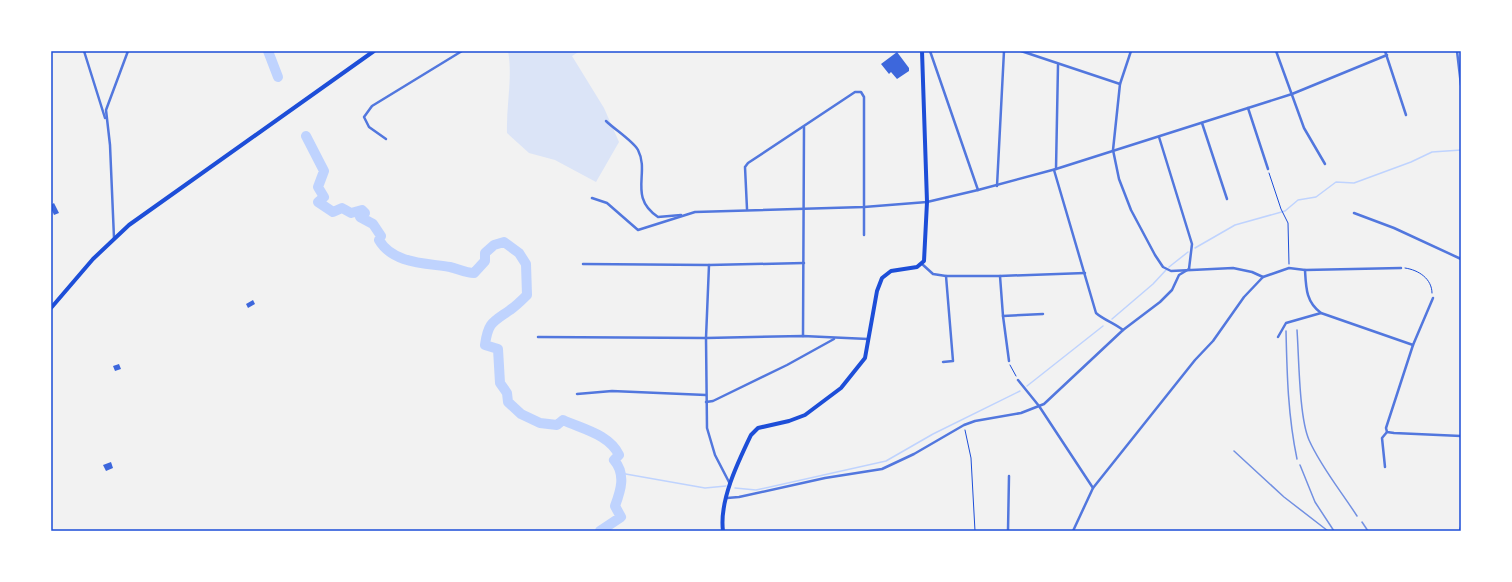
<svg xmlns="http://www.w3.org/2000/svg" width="1512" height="582" font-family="'Playfair Display',serif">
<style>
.green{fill:#dbe4f7}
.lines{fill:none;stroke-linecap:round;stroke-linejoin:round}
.stream{stroke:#bfd3fe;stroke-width:1.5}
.river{stroke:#bfd3fe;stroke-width:10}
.building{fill:#3d67dc}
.path{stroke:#1d4ed8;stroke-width:1}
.minor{stroke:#5277de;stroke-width:2.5}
.secondary{stroke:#1d4ed8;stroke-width:4}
.rail{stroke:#7290e2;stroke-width:1.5}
.neatline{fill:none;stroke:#1d4ed8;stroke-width:1.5}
</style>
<rect width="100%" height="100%" fill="#f2f2f2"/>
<path class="green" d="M508,51H580L572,56L604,108L619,142L596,182L555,160L529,153L507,133C506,106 513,77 508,51Z"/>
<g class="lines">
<g class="stream">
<polyline points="1195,248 1235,225 1285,211 1298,200 1316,197 1336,182 1354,183 1411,162 1432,152 1461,150"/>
<polyline points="1169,267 1188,252"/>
<polyline points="1112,319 1153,284 1166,270"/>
<polyline points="1027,386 1103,326"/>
<polyline points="620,473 705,488 726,486"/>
<polyline points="735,488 756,490 886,461 933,434 1020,391"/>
</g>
<g class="river">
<polyline points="268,51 278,77"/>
<path d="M306,136L324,171L318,187L324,197L318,202L333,212L342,208L351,213L362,210L365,213L360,217L373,224L381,236L379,240C393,264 426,263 450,267C459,269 465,273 474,273L485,261V253L494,245L504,242L519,253L526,264L527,295C522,300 516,306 510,310C493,322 488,322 485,345L498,349L500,383L507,393L508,402L521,414L540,423L557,425L563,420C582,429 609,434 619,455L614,460C626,474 621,490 615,506L621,517L600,531"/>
</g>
</g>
<g class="building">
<polygon points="897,52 909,68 909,71 897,79 891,72 889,74 881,64"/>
<polygon points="54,203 59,213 54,215 51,208 51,205"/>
<polygon points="253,300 255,304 248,308 246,304"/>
<polygon points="119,364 121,369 115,371 113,366"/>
<polygon points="111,462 113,468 106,471 103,465"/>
</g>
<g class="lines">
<g class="path">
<polyline points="1269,173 1281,209 1288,223 1289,264"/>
<path d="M1405,268C1419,270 1432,279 1432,293"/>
<polyline points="1010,365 1016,376"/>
<polyline points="965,430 971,458 975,531"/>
</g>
<g class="minor">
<polyline points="84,51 105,118"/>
<polyline points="930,51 978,190"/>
<polyline points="1021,51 1120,84"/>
<polyline points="1131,51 1120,84 1113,150 1119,179 1131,210 1155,255 1163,267 1171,271 1233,268 1252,272 1263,277"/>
<polyline points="1276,51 1304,128 1325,164"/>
<polyline points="1385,51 1406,115"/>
<polyline points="1457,51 1461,85"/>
<polyline points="1248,108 1268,169"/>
<path d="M606,121C614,129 633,141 638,150C650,173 628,197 658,217L681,215"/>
<polyline points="1202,123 1227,199"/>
<polyline points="1159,137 1192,244 1189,269"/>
<polyline points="386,139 369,127 364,117 372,106 462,51"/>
<polyline points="1056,169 1058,65"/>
<path d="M1054,170L1096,313C1104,320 1114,323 1123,330"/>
<polyline points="997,186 1004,51"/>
<polyline points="592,198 607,203 638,230 695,212 864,207 927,202 978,190 1056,169 1292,94 1387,55"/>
<polyline points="747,209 745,167 748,163 855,92 861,92 864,97 864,235"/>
<polyline points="1354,213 1394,228 1461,259"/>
<polyline points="114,238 110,145 106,110 128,51"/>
<polyline points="583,264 709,265 804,263"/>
<polyline points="922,264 933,274 946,276 1000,276 1085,273"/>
<polyline points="709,265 706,338 707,428 715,455 730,484"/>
<path d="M1305,270C1306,288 1306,302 1321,313L1413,345"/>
<polyline points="1000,276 1003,316 1009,361"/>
<polyline points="1433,298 1413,345 1386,428 1387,432 1394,433 1461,436"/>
<polyline points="1003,316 1043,314"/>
<polyline points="803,336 804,127"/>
<polyline points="538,337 706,338 803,336 868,339"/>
<polyline points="1278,337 1286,323 1321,313"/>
<polyline points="943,362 953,361 946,276"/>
<polyline points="1018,380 1039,406 1093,488"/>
<polyline points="577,394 612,391 706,395"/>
<polyline points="706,402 713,401 787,365 834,339"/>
<polyline points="1385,467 1382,438 1387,432"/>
<polyline points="727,498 739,497 825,478 882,469 914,454 964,425 975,421 1021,413 1044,404 1123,330 1160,302 1172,290 1179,275 1189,269"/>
<polyline points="1008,531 1009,476"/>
<polyline points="1073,531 1093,488 1195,360 1213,341 1244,297 1263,277 1289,268 1305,270 1401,268"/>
<polyline points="1460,531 1461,527"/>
</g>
<g class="secondary">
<polyline points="51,308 93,259 129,225 374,51"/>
<path d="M723,531C719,501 738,462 751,435L758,428L789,421L805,415L841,388L865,358L877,291L882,278L891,271L917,267L924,261L927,202L922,51"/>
</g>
<g class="rail">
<path d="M1297,330C1299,357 1299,417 1309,440C1321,467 1341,491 1357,516"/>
<path d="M1286,331C1287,375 1288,416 1297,459"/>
<polyline points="1234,451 1284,497 1328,531"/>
<polyline points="1300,465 1315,502 1334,531"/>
<polyline points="1362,522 1368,531"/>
</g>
</g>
<rect width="1512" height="582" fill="none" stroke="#ffffff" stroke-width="104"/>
<rect x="52" y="52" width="1408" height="478" class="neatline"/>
</svg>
